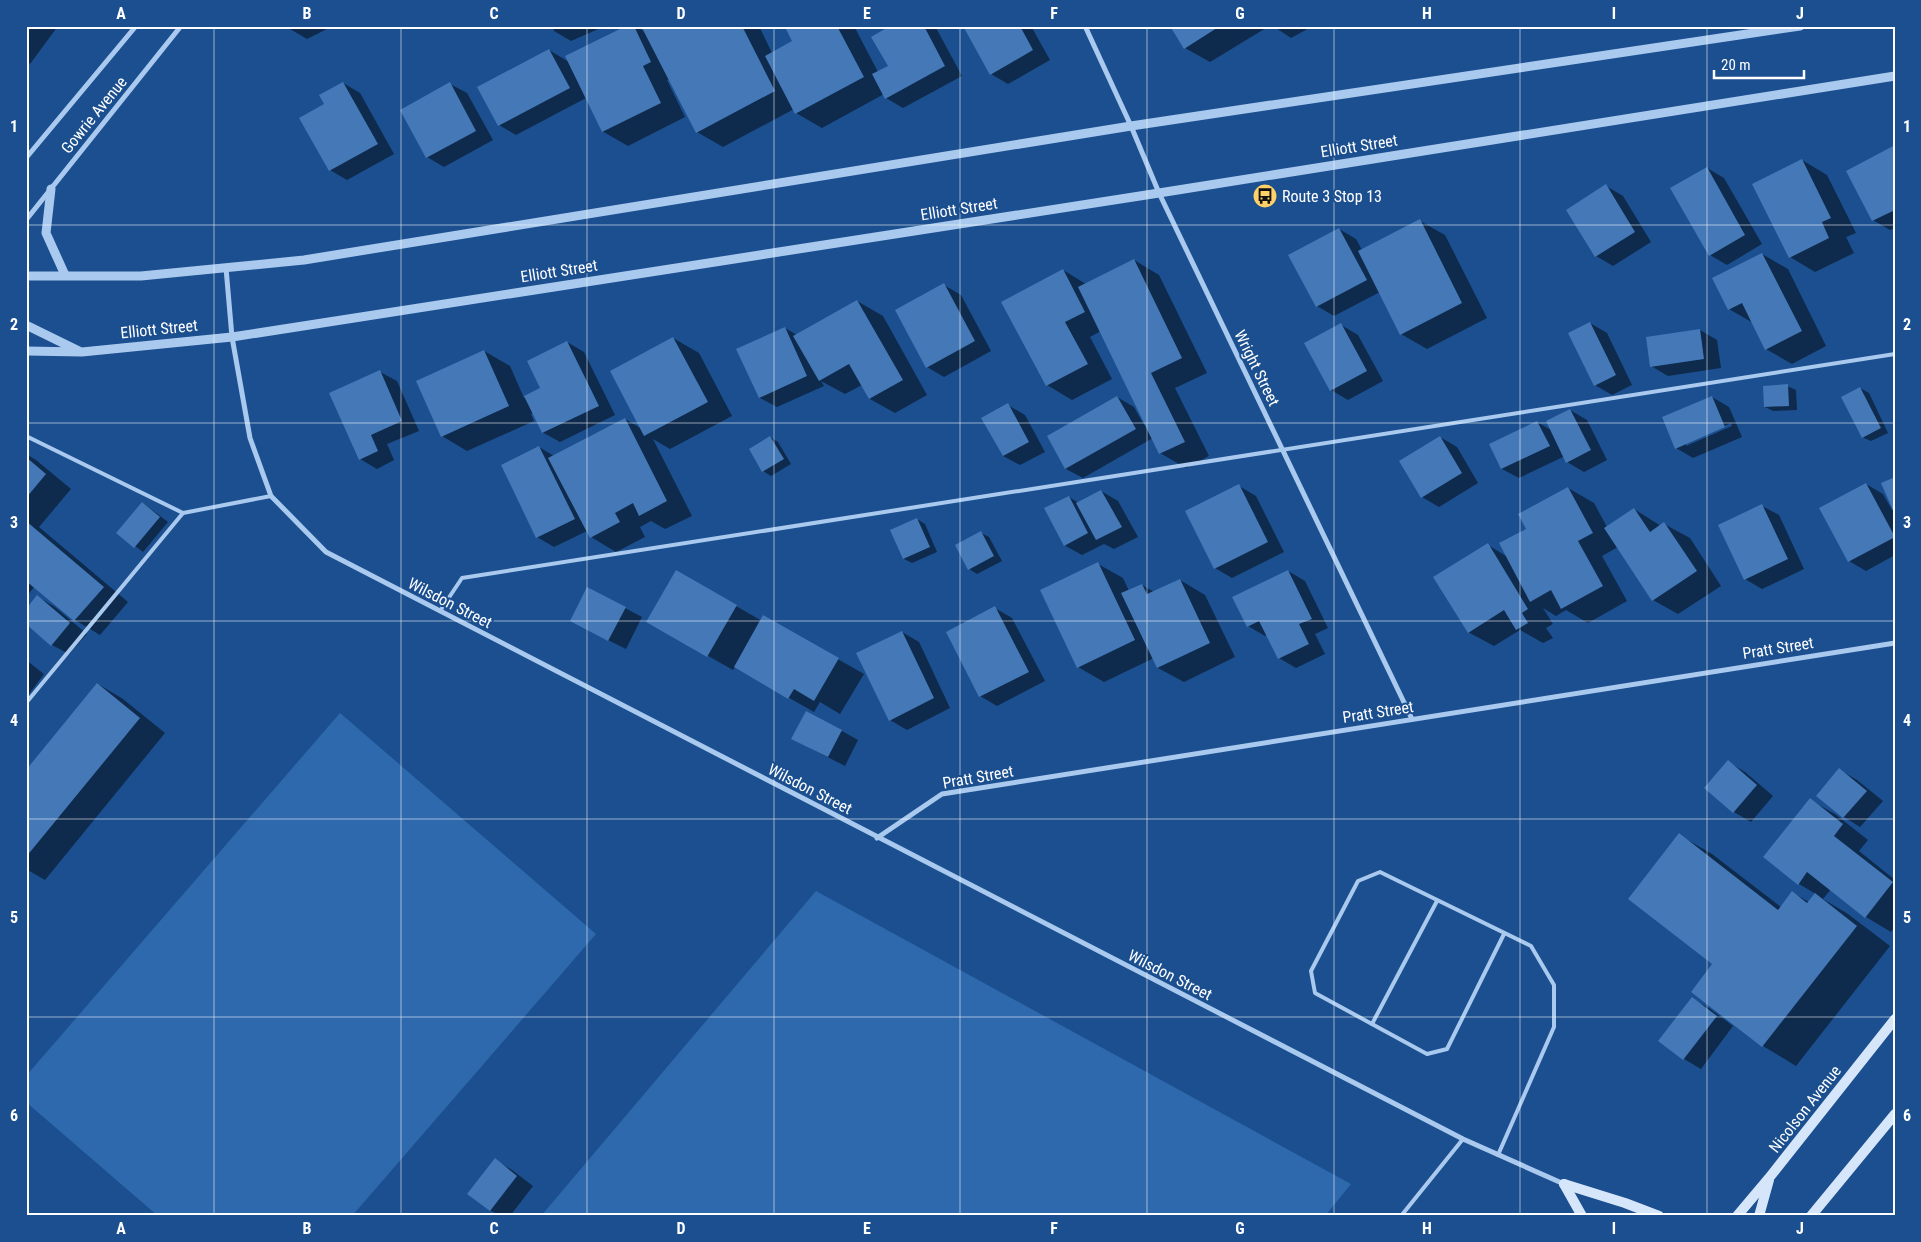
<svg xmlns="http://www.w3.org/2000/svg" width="1921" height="1242" font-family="'Roboto Condensed',sans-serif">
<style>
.green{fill:#2e69ad}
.shadow{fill:#0007;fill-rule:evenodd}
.building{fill:#4478b7}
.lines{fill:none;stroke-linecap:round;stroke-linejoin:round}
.service{stroke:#a9c9ee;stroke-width:4}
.minor{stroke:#a9c9ee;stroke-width:5}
.tertiary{stroke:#a9c9ee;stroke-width:9}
.secondary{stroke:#d6e6fa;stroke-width:10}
.grid{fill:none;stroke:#fff;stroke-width:1;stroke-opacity:0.55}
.labels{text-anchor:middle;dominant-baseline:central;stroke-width:4;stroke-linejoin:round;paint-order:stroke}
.street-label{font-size:16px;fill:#fff;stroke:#1b4f8f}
.poi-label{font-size:16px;fill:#fff;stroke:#1b4f8f;text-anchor:start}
.neatline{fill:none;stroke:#fff;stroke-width:2}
.grid-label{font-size:16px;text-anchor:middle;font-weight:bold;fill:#fff}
</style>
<rect width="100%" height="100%" fill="#1b4f8f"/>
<g class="green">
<polygon points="340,713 596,934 352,1216 158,1216 26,1102 26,1076"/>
<polygon points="816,891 1351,1184 1325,1216 541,1216"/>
</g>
<g class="shadow">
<polygon points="26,26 58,26 30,64 26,61"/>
<polygon points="288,26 333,26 307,39 290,29"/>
<polygon points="552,26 603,26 603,27 571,41 554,31"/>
<polygon points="628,26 635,26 646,32 643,26 759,26 772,53 794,42 793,26 854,26 878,72 889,66 893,26 935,26 962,76 903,108 886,98 884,94 822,128 796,113 794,109 723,147 697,132 670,79 667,80 685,117 628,146 602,131 586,98 516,135 499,125 549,50 569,62"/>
<polygon points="964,26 1031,26 1050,60 1008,84 991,74"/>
<polygon points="1172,26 1265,26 1266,28 1210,62 1185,48"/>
<polygon points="1273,26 1313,26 1291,38"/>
<polygon points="343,83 360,93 394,154 347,180 330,170 326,105"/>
<polygon points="450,84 467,93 493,140 444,167 427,157"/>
<polygon points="1895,146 1895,228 1890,230 1873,220 1848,172"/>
<polygon points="1802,160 1827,175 1856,233 1846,237 1854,253 1815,272 1790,257"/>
<polygon points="1707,168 1724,178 1762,244 1727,265 1710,255"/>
<polygon points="1606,186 1623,196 1651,242 1613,266 1596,256"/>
<polygon points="1420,221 1445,235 1487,318 1427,349 1401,334 1380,292 1334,316 1317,306 1339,229 1356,239 1362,250"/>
<polygon points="1762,254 1788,269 1826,346 1792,364 1766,349 1753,323 1729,309"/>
<polygon points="1134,260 1159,275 1207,373 1175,388 1209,456 1186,468 1160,453 1153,438 1083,478 1066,469 1048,437 1117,397 1134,407 1144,425 1146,424 1101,331 1090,337 1112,379 1072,400 1047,385 1063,270 1086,284"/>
<polygon points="944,285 961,295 991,351 944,377 927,367"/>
<polygon points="857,301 883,316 927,395 895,413 870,399 862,385 845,394 821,381 824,386 777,407 760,398 785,328 797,335"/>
<polygon points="1590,323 1607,333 1632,385 1612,395 1595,385"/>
<polygon points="1341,325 1358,335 1383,381 1348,400 1331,390"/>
<polygon points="1700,330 1717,340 1721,368 1668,376 1651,366"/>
<polygon points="673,338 699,353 732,416 670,449 653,439 692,516 665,529 651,521 640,527 645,537 616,552 591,537 587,531 554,547 537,537 539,447 554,456 625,419 642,429"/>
<polygon points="567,342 584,352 615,415 560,442 542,432 533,413 531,414 534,421 467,451 442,436 484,351 510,366 524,398 542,389"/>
<polygon points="380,372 397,381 419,431 387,444 394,460 377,469 360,459"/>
<polygon points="1787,386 1796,390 1797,410 1773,411 1765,407"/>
<polygon points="1860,388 1869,393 1888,433 1871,441 1862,437"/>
<path d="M1712,397L1729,407L1742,437L1693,458L1676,448ZM1731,423L1732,426L1686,446V443Z"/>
<polygon points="1008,405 1025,415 1045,452 1020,465 1003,456"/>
<polygon points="1570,410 1587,420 1607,460 1584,472 1567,462 1565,456 1519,478 1502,469 1491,444 1537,422 1551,430"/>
<polygon points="770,437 778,442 791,464 771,476 763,471"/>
<polygon points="1440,437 1457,447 1478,483 1439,507 1422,497"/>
<polygon points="26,454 36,460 71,489 39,527 128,602 100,635 75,620 35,586 26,597"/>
<polygon points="1895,478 1895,555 1866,571 1849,561 1866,484 1883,494 1892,510 1894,510"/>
<polygon points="1239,486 1256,496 1284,552 1232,578 1215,568"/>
<polygon points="1568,488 1594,503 1607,527 1634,509 1661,526 1664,524 1690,538 1721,586 1678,614 1653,600 1618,547 1602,556 1627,601 1588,623 1566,610 1556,616 1543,608 1553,624 1546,628 1553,638 1543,643 1520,630 1494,646 1468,632 1488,545 1506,556 1528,529"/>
<polygon points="1101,491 1118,501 1138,537 1114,549 1104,544 1082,555 1064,545 1069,497 1079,503"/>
<polygon points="143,503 168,522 143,552 118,533"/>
<polygon points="1762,506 1779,515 1804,569 1762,589 1745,579"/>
<polygon points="917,519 925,524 937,552 912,563 904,559"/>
<polygon points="981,533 989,537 1002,561 977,574 969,569"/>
<polygon points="1098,564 1123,578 1129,591 1142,585 1154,592 1180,580 1205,595 1235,657 1184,682 1158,668 1154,658 1104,682 1078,667 1041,591"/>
<polygon points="1288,571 1305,581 1328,628 1315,634 1325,654 1296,668 1279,658 1267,635 1265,636 1248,626"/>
<polygon points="677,572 762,621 764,617 864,674 840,714 820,702 814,712 735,667 733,670 648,622"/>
<polygon points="38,597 55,607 87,634 69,654 52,645"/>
<polygon points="625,608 642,617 626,649 588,630"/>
<polygon points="995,608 1012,618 1045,681 997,706 980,696"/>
<polygon points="902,632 919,642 950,708 907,730 890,720"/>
<polygon points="26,660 44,674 29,694 26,692"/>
<polygon points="98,684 123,699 165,733 45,880 26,869 26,772"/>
<polygon points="842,731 858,740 845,766 810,748"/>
<polygon points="1728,762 1745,772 1773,796 1751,822 1734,812 1706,788"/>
<polygon points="1840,770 1857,780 1883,801 1860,827 1844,817"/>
<polygon points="1810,800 1835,814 1868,840 1859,851 1895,880 1895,927 1891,932 1866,917 1831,889 1823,899 1848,914 1890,946 1796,1066 1763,1046 1693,992 1714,964 1679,835 1712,854 1781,907 1793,893 1809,902 1816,894 1799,884"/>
<polygon points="1692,999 1709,1008 1733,1026 1701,1069 1684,1059 1660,1041"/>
<polygon points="495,1160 512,1170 533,1186 510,1216 500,1216 490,1210"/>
</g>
<g class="building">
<polygon points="626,26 634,26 651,62 643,66 661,103 602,132 565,56"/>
<polygon points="641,26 742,26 775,91 696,133"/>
<polygon points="791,26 837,26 864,77 795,114 765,56 792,41 786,29"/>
<polygon points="890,26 924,26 945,66 885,99 872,74 888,66 871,37"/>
<polygon points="963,26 1020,26 1033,50 990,75"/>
<polygon points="1170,26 1220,26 1184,49"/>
<polygon points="549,49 570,88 498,126 477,87"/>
<polygon points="343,82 378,144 329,171 299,118 324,104 319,95"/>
<polygon points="450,82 476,131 426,158 400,110"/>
<polygon points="1895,145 1895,210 1872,221 1846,171"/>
<polygon points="1802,159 1831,218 1822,222 1829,238 1789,258 1752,184"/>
<polygon points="1707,167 1745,235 1709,256 1670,188"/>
<polygon points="1606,184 1635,232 1595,257 1566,210"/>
<polygon points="1420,219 1462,303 1400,335 1358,251"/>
<polygon points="1339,228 1367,280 1316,307 1288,255"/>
<polygon points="1762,253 1802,331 1765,350 1742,303 1728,310 1712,278"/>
<polygon points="1134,259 1182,358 1151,373 1185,442 1159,454 1078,287"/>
<polygon points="1063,269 1085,312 1065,322 1088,364 1046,386 1001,302"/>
<polygon points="944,283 975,341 926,368 895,310"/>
<polygon points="857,300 903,380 869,399 849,364 819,381 793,336"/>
<polygon points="1590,322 1616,375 1594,386 1568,333"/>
<polygon points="1341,323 1367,371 1330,391 1304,343"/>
<polygon points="785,327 807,376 759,398 736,349"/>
<polygon points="1700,329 1704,359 1650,367 1646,337"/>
<polygon points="673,337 708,402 644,436 610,371"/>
<polygon points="567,341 599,406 542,433 524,396 540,388 527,361"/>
<polygon points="484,350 509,406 441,437 416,381"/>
<polygon points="380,370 402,421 371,435 378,451 359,460 329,393"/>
<polygon points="1788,384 1789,406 1764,407 1763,386"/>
<polygon points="1860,387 1881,428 1862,438 1841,397"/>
<polygon points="1117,396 1136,429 1065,469 1047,436"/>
<polygon points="1712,396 1725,427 1675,449 1662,417"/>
<polygon points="1008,403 1029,442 1003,456 981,418"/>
<polygon points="1570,409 1591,450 1566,463 1546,421"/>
<polygon points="625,418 667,501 639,516 633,503 615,513 620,522 590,538 548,458"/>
<polygon points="1537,421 1550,446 1501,469 1489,444"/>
<polygon points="770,436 784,459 762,472 749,449"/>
<polygon points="1440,436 1462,473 1421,498 1399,461"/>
<polygon points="539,446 575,519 536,538 501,465"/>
<polygon points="26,457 46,474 26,498"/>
<polygon points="1895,477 1895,515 1881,483"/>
<polygon points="1866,483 1895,537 1848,562 1819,508"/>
<polygon points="1239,484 1268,542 1214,569 1185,511"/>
<polygon points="1568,487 1593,533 1578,541 1603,586 1561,609 1551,590 1530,602 1499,543 1526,529 1518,514"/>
<polygon points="1101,490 1122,527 1096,540 1076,503"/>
<polygon points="1069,496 1088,533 1064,546 1044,508"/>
<polygon points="142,502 160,517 134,548 116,533"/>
<polygon points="1762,504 1788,559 1744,580 1718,525"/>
<polygon points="1634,508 1650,532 1664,522 1697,571 1652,601 1604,528"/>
<polygon points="917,518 930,547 903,559 890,530"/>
<polygon points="26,521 104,587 74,621 26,581"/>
<polygon points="981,531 994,556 968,570 955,545"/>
<polygon points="1488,543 1528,609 1522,613 1528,623 1516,630 1504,610 1468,633 1433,577"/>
<polygon points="1098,562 1135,640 1077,668 1040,590"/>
<polygon points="676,570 737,605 707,657 646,622"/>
<polygon points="1288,570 1312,619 1299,624 1309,644 1278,659 1259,621 1247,627 1232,597"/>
<polygon points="1180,579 1210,643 1157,668 1121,593 1142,584 1147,594"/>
<polygon points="587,587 626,607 608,641 570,621"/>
<polygon points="37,595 70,623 51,646 26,624 26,609"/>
<polygon points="995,606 1029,672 979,697 946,632"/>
<polygon points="763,615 839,658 814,701 794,689 788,699 734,667"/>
<polygon points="902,631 934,698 889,721 856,653"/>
<polygon points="97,683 140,718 26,857 26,770"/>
<polygon points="806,711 842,730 828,757 791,739"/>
<polygon points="1728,760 1757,785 1733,813 1704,788"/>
<polygon points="1839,768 1867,791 1843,818 1816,796"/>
<polygon points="1810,798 1843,824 1834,836 1893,882 1865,918 1807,872 1798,885 1763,857"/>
<polygon points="1679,833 1778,910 1792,891 1807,903 1815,893 1857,926 1762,1047 1691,992 1712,964 1628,899"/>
<polygon points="1692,997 1717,1016 1683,1060 1658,1041"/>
<polygon points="495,1158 517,1176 490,1211 467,1194"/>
</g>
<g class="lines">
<g class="service">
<polyline points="26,436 183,513 271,496"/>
<polyline points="440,611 462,578 1895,354"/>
<polyline points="26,703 183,513"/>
<polyline points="1372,1024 1437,901"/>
<polyline points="1498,1155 1554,1027 1554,985 1531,946 1380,872 1358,881 1311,971 1315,993 1427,1054 1447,1049 1504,934"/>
<polyline points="1401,1216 1463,1139"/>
</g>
<g class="minor">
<polyline points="1085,26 1131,126 1159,193 1412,719"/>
<polyline points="26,158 136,26"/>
<polyline points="26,220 181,26"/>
<polyline points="226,268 232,337 250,438 271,496 326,552 1463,1139 1564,1184"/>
<polyline points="877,838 942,794 1895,643"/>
</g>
<g class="tertiary">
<polyline points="51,189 46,233 65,275"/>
<polyline points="26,276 141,276 304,260 1131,126 1800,26"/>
<polyline points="26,325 79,351"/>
<polyline points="26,351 82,352 232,337 1159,193 1895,76"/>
</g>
<g class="secondary">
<polyline points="1564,1184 1625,1203 1659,1216"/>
<polyline points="1564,1184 1582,1216"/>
<polyline points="1737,1216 1769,1178 1895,1019"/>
<polyline points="1759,1216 1769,1180"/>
<polyline points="1811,1216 1895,1114"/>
</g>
</g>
<path class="grid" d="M214,26V1216M401,26V1216M587,26V1216M774,26V1216M960,26V1216M1147,26V1216M1334,26V1216M1520,26V1216M1707,26V1216M26,225H1895M26,423H1895M26,621H1895M26,819H1895M26,1017H1895"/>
<defs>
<symbol id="bus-disc" viewBox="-11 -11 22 22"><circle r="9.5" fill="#ffd166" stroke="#1b4f8f"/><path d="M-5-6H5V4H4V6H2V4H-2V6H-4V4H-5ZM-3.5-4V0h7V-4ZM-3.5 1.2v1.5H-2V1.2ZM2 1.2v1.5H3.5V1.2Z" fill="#111"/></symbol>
</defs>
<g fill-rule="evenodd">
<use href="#bus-disc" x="1251" y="182" width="28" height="28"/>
</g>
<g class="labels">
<g class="street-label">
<text transform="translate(94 115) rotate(-51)">Gowrie Avenue</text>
<text transform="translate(1359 146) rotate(-9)">Elliott Street</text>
<text transform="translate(959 209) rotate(-9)">Elliott Street</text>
<text transform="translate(559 271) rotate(-9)">Elliott Street</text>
<text transform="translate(159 329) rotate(-6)">Elliott Street</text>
<text transform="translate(1257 368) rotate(64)">Wright Street</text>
<text transform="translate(450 603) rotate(27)">Wilsdon Street</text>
<text transform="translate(1778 648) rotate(-9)">Pratt Street</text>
<text transform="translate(1378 712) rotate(-9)">Pratt Street</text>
<text transform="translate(978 777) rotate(-10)">Pratt Street</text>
<text transform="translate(810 789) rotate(27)">Wilsdon Street</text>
<text transform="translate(1170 975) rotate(27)">Wilsdon Street</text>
<text transform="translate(1805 1109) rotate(-52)">Nicolson Avenue</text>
</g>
<g class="poi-label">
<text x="1282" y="196">Route 3 Stop 13</text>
</g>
</g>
<rect width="1921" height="1242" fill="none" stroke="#1b4f8f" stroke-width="55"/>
<path d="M1714 70v8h90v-8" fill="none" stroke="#ffffff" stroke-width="2.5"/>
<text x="1721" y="70" font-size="15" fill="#ffffff" stroke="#1b4f8f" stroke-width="4" paint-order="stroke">20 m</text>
<rect x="28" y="28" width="1866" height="1186" class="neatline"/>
<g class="grid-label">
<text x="121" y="19">A</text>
<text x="307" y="19">B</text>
<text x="494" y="19">C</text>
<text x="681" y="19">D</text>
<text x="867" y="19">E</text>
<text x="1054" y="19">F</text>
<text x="1240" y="19">G</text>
<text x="1427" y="19">H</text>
<text x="1614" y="19">I</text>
<text x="1800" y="19">J</text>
<text x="14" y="132">1</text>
<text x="1907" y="132">1</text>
<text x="14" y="330">2</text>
<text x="1907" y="330">2</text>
<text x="14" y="528">3</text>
<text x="1907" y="528">3</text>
<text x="14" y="726">4</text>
<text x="1907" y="726">4</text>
<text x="14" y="923">5</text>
<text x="1907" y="923">5</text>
<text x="14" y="1121">6</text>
<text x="1907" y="1121">6</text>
<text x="121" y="1234">A</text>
<text x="307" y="1234">B</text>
<text x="494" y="1234">C</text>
<text x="681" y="1234">D</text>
<text x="867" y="1234">E</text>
<text x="1054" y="1234">F</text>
<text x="1240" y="1234">G</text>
<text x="1427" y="1234">H</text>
<text x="1614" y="1234">I</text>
<text x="1800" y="1234">J</text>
</g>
</svg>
